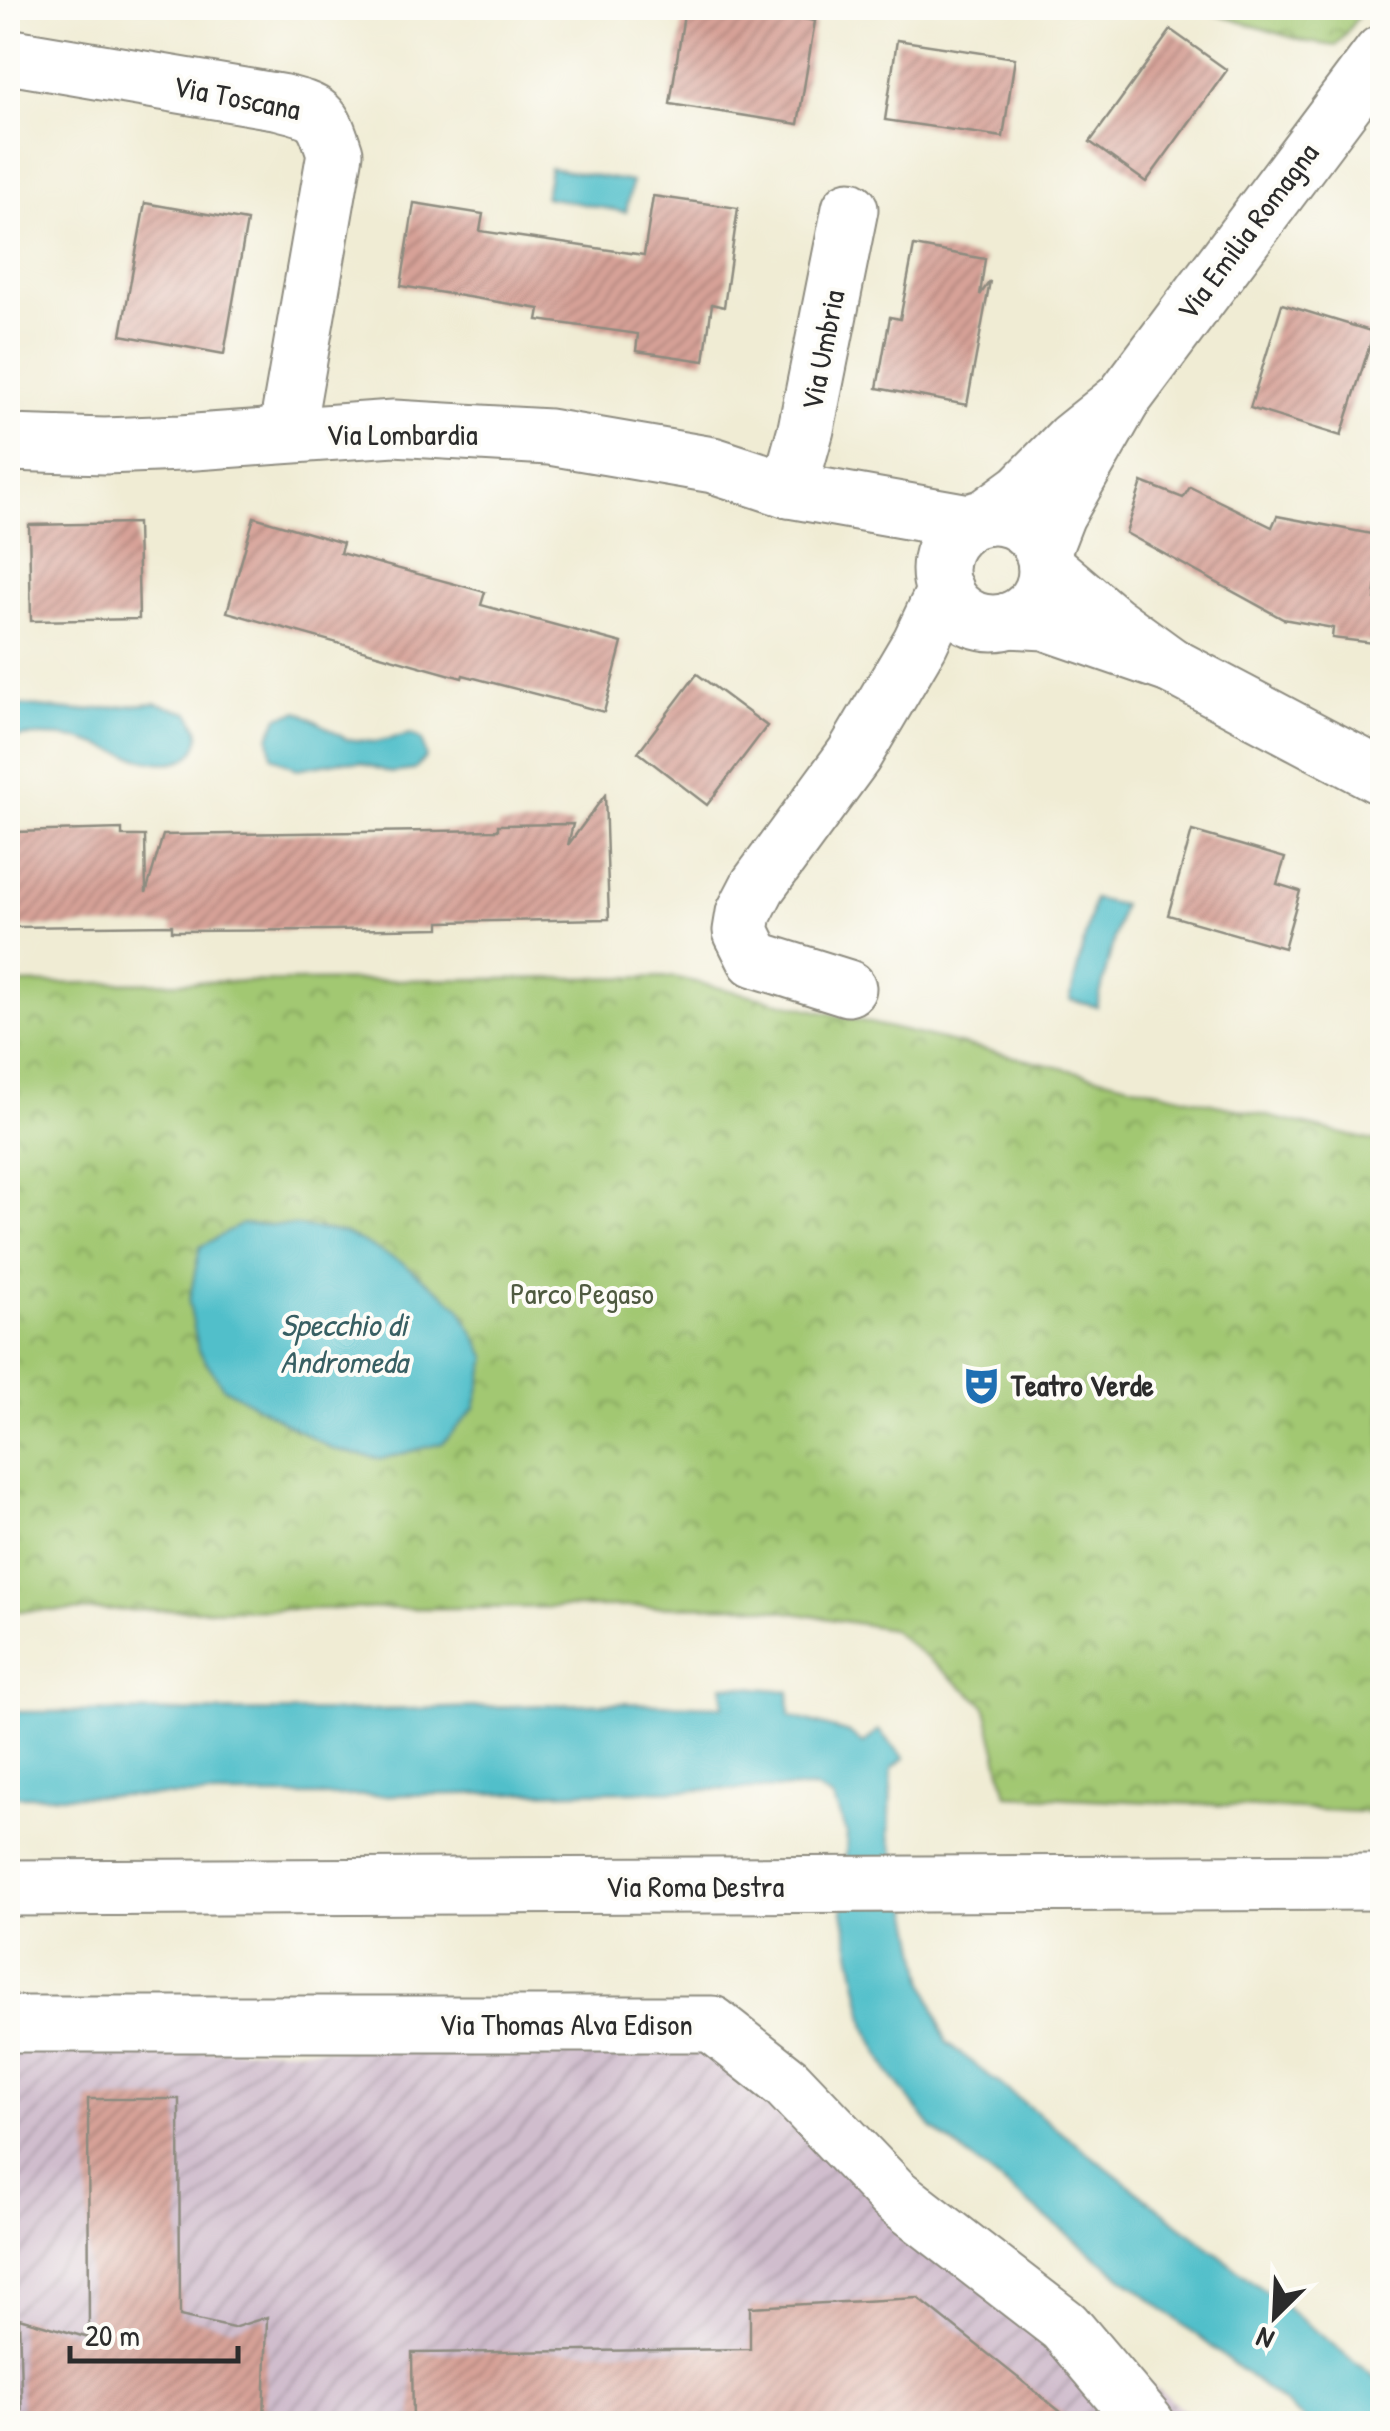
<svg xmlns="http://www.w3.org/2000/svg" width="1390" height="2431" font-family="'Patrick Hand',sans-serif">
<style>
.industrial{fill:url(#industrial-furrows)}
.park{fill:url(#park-crowns);stroke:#667a4e;stroke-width:2.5}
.water{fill:#51bfca;stroke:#3e757a;stroke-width:2.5}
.building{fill:url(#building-hatch)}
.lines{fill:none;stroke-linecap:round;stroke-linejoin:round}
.minor-casing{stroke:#8e8c80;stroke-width:59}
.major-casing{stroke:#8e8c80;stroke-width:59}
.minor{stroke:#fff;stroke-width:55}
.major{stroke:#fff;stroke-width:55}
.labels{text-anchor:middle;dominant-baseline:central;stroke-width:8;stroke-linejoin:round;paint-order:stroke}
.street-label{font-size:30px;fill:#2b2b2b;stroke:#fdfcf7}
.park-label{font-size:30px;fill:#4f5a40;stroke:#fdfcf7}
.poi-label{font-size:30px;font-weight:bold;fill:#2b2b2b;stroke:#fdfcf7;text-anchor:start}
.water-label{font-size:32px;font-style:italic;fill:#385f63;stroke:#fdfcf7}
</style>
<defs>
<pattern id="industrial-furrows" width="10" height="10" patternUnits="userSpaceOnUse" patternTransform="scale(2.5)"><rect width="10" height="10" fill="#d0bdcd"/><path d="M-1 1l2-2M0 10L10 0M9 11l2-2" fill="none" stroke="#a99aa7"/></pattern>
<pattern id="park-crowns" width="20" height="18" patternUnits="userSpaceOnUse" patternTransform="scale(2.5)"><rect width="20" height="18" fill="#a2c872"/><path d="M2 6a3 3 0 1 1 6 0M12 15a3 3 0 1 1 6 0" fill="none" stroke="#84a35e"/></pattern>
<pattern id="building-hatch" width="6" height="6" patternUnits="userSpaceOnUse" patternTransform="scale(2.5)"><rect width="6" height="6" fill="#d7a298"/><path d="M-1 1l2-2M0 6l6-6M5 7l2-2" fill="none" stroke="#af847c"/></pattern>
</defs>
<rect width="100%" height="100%" fill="#fdfcf7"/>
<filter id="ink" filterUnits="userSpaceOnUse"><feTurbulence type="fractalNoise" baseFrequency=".01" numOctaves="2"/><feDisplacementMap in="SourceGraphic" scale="20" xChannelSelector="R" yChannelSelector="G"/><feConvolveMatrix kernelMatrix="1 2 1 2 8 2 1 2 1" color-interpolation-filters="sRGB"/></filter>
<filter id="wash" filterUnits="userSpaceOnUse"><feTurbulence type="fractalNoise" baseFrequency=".0048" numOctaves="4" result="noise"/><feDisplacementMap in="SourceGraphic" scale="40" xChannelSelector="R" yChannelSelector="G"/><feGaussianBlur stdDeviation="2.25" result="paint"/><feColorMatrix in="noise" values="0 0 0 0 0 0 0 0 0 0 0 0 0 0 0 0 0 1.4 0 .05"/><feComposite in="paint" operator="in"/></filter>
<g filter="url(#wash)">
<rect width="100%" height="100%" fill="#f0ecd4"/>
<polygon class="industrial" points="718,2045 1201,2423 8,2423 8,2052"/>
<g class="park">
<polygon points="1195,8 1359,8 1357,18 1336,46 1307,42"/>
<polygon points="673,977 1382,1143 1382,1813 1007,1795 985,1705 891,1629 751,1606 8,1611 8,984"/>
</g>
<g class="water">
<polygon points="550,168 632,182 626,212 545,197"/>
<path d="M155,703L189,713C197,724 204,736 195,749C175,782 108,745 78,739C54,735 32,735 8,738V704L78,711Z"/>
<polygon points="299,711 346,739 375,742 411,734 422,740 426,757 414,770 391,773 362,763 342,761 297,769 272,756 269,737 278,717"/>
<polygon points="1094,899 1122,905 1097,1007 1070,1000"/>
<polygon points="242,1224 297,1226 344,1233 403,1263 459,1306 487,1358 475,1408 443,1443 381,1459 332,1449 223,1387 198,1349 189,1302 200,1247"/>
<polygon points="723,1685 789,1691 790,1716 849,1733 863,1744 878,1730 905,1758 892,1768 889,1834 911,1913 924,1979 946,2042 1382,2383 1382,2423 1309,2423 932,2128 889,2072 867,2028 843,1912 847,1833 833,1799 814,1788 338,1796 8,1796 8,1712 345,1711 624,1703 723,1706"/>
</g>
<g id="blocks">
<g class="building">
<polygon points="685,8 733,8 815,21 798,124 670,104"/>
<polygon points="1171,30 1227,70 1146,182 1090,142"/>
<polygon points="897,40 1015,58 1003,137 885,120"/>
<polygon points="653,196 738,208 724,307 712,304 704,361 636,351 638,334 538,320 540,309 401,286 414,203 483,214 480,231 644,255"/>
<polygon points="145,203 247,221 224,354 121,335"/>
<polygon points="914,246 985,259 980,295 990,281 967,405 877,388 890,317 900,319"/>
<polygon points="1282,304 1374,332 1341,436 1250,408"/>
<polygon points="1142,482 1183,498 1190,487 1272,527 1277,516 1382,536 1375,600 1382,601 1382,644 1332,638 1333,628 1283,619 1126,533"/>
<polygon points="254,517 343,543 340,553 485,592 481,605 622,643 604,712 463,675 462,678 227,612"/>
<polygon points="137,523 139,619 31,621 29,525"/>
<polygon points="697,674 767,726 707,805 638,752"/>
<polygon points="605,795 609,919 440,922 440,928 332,930 172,931 172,925 16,927 15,832 122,829 122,836 145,836 146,893 163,835 498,830 498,825 573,824 568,845"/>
<polygon points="1192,831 1285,858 1277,884 1300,891 1284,948 1168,915"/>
<polygon points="88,2099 179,2099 180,2316 233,2328 267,2317 264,2424 22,2424 19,2318 89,2338"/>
<polygon points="918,2298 1076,2424 413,2424 412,2353 750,2349 750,2307"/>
</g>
</g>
</g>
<g filter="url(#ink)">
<use href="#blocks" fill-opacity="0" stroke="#8e8c80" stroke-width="2.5"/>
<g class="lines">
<defs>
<g id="minor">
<path d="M8,56L280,102C320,112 322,113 335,153L286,435"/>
<polyline points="1123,399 1382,53"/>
<polyline points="8,443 105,446 181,443 394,428 549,437 713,465 789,490 969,522"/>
<polyline points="789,490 806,429 850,209"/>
<polyline points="986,517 1023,490 1072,440 1123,399 1057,515 1043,551"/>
<circle cx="993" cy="570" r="53"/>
<polyline points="1010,620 1045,622 1170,665 1111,622 1046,567"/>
<polyline points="1170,665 1382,777"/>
<polyline points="848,988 755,959 741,931 744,913 758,886 854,755 920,643 945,590"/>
<polyline points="8,2024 712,2024 787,2083 893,2194 1064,2326 1147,2424"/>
</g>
<polyline id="major" points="8,1888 1382,1882"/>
</defs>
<use href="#minor" class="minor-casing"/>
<use href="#major" class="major-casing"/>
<use href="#minor" class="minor"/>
<use href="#major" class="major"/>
</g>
</g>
<defs>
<symbol id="theatre-bare" viewBox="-9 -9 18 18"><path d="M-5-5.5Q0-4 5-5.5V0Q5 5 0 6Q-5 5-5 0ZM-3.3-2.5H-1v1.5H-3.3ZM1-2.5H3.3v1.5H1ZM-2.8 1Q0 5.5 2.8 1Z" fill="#1f6fb2" stroke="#fdfcf7" stroke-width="2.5" paint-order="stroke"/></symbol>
</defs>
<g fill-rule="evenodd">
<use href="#theatre-bare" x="954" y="1358" width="55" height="55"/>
</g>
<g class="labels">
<g class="street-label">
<text transform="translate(237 97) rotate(11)">Via Toscana</text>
<text transform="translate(1247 231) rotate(-53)">Via Emilia Romagna</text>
<text transform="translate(822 350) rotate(-79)">Via Umbria</text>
<text x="402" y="434">Via Lombardia</text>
<text x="695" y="1886">Via Roma Destra</text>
<text x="566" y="2024">Via Thomas Alva Edison</text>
</g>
<g class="park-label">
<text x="582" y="1293">Parco Pegaso</text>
</g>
<g class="poi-label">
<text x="1011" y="1385">Teatro Verde</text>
</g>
<g class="water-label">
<text x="344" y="1324">Specchio di<tspan x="344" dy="37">Andromeda</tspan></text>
</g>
</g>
<rect width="1390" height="2431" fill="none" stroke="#fdfcf7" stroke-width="40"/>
<g transform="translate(1275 2316) rotate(204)" stroke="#fdfcf7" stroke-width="8" paint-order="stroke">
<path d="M0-8L18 38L0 25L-18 38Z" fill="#2b2b2b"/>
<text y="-15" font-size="28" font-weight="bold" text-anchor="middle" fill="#2b2b2b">N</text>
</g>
<path d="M70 2346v15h168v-15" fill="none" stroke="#2b2b2b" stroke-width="5"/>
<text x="85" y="2346" font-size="30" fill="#2b2b2b" stroke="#fdfcf7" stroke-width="8" paint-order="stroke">20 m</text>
</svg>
